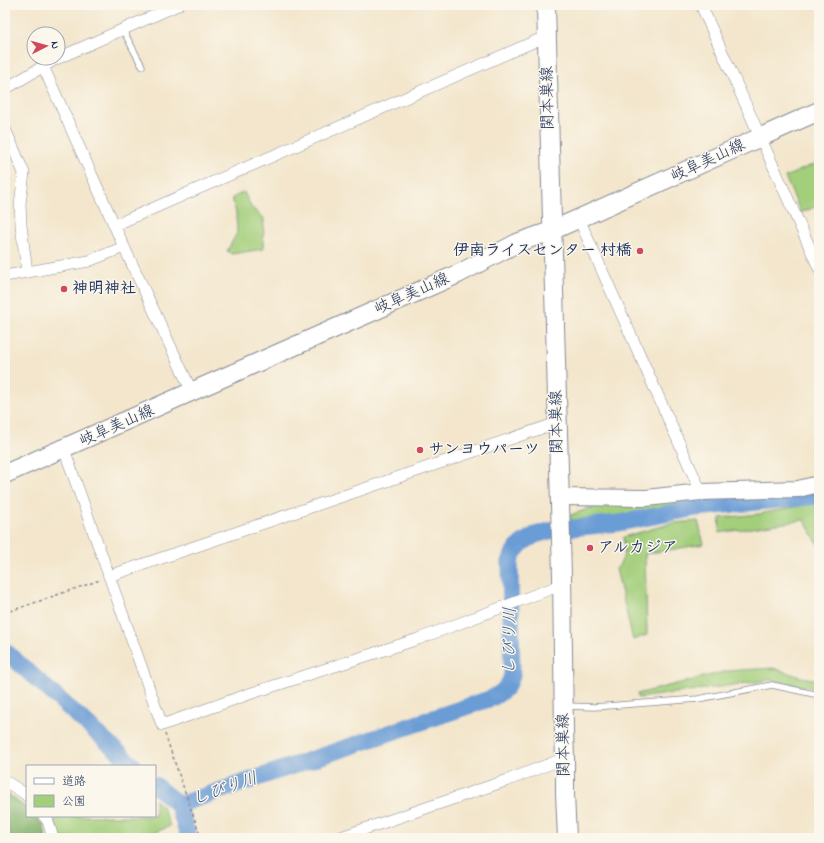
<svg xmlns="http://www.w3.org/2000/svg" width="824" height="843" font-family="'Indie Flower','Klee One',sans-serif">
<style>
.green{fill:#a3ce7a;stroke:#5f7e6c}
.forest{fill:#82b16a;stroke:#4e7064}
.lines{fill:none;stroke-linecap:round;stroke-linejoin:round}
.river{stroke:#6b9cd5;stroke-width:17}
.lane-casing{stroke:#878a95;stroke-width:7}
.street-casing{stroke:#878a95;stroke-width:12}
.secondary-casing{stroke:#878a95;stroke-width:18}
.primary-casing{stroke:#878a95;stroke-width:20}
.path{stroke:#878a95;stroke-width:1.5;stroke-dasharray:3 3;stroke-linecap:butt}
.lane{stroke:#fff;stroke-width:5.5}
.street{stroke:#fff;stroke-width:11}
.secondary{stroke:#fff;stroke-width:16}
.primary{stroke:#fff;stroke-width:18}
.poi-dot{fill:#d1495b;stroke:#fbf7ec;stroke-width:1.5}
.labels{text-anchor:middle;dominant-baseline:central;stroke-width:3;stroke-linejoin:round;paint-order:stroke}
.street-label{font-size:16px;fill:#1b2f5e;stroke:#fbf7ec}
.poi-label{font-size:16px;font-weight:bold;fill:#1b2f5e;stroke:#fbf7ec;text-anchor:start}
.water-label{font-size:17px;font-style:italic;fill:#375588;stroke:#fbf7ec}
</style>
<rect width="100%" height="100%" fill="#fbf7ec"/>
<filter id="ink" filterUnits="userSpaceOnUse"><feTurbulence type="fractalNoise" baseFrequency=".025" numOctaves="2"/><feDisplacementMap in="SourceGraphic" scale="8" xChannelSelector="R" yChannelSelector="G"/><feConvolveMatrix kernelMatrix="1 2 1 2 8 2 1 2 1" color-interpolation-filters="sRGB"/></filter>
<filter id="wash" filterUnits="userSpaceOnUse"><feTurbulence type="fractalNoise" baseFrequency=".012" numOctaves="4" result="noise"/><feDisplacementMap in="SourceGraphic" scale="16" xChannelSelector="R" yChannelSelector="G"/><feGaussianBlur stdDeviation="0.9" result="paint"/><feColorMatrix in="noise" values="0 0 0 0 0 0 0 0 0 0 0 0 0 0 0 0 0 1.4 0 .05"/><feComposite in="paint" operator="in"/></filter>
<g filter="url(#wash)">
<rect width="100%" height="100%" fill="#f3e6cc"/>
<g class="green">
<polygon points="819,162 819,205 801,213 785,177"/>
<polygon points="244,192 251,207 264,219 263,249 232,254 227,251 237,233 236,213 232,198"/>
<polygon points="696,498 697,503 570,526 570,515 594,507 630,502"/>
<polygon points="819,502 819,546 804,520 719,533 720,518 759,514"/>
<path d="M698,521L704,544L645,554L647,635L633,640L616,569C625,560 625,550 623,537L673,523Z"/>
<polygon points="773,668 801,677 819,680 819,689 770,680 638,698 637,694 727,671"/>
<polygon points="155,800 162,806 170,826 142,838 61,838 52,822 62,816 155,816"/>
</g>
<polygon class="forest" points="5,791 27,809 27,816 34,816 44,825 46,838 5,838"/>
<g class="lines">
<g class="river">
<polyline points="5,651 134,766"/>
<polyline points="155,785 178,805 189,838"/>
<path d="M178,805L492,698C503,692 509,687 512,675L510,562L514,552L522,543L535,535L553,530L619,523L696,508L819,496"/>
</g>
</g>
</g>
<g filter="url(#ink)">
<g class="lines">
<defs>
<g id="lane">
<polyline points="123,30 142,66"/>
<polyline points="566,706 594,707 698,699 772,685 819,695"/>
</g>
<g id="street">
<polyline points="701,5 819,268"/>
<polyline points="43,66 124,247 192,392"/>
<polyline points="5,89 54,60 178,5"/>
<polyline points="5,129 24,173 20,204 21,225 27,272"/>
<polyline points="579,219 701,492"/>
<polyline points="115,225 547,36"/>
<polyline points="5,276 89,261 124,247"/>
<polyline points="64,449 162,725 249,694 418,639 561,585"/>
<polyline points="109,576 557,423"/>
<polyline points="5,781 24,793 27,796"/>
<polyline points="44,816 48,821 53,838"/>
<polyline points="338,838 508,780 565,758"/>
</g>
<polyline id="secondary" points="559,497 646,498 701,492 798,489 819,484"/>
<g id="primary">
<polyline points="546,5 562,575 564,732 565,758 565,794 567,838"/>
<polyline points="5,474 458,274 517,243 551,231 819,111"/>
</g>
</defs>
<use href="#lane" class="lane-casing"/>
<use href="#street" class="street-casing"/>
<use href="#secondary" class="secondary-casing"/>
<use href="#primary" class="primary-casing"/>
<g class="path">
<polyline points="5,613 100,580"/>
<polyline points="165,734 201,838"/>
</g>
<use href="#lane" class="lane"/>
<use href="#street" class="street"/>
<use href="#secondary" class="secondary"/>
<use href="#primary" class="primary"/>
</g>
</g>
<g class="poi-dot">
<circle cx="640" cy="251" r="4"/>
<circle cx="64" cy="289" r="4"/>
<circle cx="420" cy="450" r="4"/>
<circle cx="590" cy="548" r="4"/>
</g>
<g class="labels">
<g class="street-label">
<text transform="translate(548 98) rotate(-91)">関本巣線</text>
<text transform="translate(708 161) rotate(-25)">岐阜美山線</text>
<text transform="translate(412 294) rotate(-24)">岐阜美山線</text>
<text transform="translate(557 422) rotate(-91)">関本巣線</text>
<text transform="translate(117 426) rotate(-24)">岐阜美山線</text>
<text transform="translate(564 745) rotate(-91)">関本巣線</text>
</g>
<g class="poi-label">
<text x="632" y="251" text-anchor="end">伊南ライスセンター 村橋</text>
<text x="72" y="289">神明神社</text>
<text x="428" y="450">サンヨウパーツ</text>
<text x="598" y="548">アルカジア</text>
</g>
<g class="water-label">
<text transform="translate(510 641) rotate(-89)">しびり川</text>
<text transform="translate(225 789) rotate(-19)">しびり川</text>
</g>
</g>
<rect width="824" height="843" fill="none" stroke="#fbf7ec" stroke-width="20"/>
<rect x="26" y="765" width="130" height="52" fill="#fbf7ec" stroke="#a1a7b3"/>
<rect x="34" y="778" width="20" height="6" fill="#ffffff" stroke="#a1a7b3"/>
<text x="62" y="785" font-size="12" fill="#1b2f5e">道路</text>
<rect x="34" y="795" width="20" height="12" fill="#a3ce7a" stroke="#a1a7b3"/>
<text x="62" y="805" font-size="12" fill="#1b2f5e">公園</text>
<g transform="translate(46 46) rotate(84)"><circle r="19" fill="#fbf7ec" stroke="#a1a7b3"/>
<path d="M0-3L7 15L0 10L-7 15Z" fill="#d1495b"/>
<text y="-6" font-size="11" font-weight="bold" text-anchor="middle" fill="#1b2f5e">N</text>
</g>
</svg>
